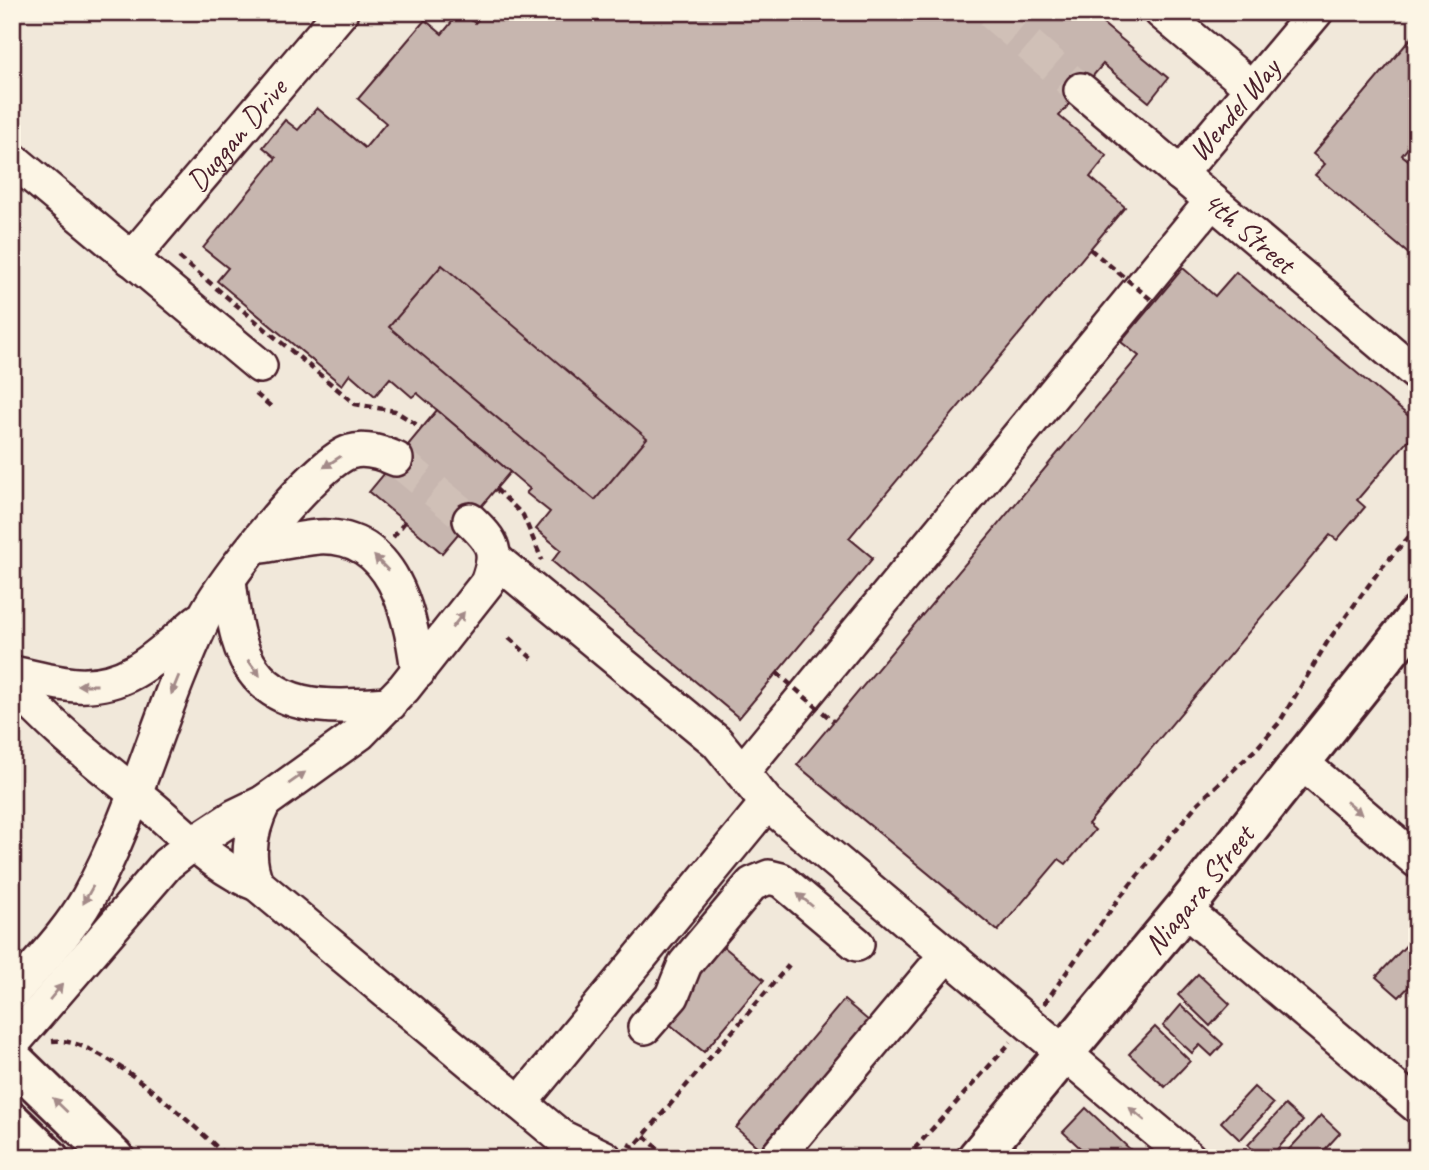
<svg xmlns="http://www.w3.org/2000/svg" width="1429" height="1170" font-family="Caveat,sans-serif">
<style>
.building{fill:#c7b6af;stroke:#4a1f2b;stroke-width:2}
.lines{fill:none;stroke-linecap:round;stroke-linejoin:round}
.minor-tunnel{stroke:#d0c0b7;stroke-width:33;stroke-dasharray:33 17;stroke-linecap:butt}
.minor-casing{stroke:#4a1f2b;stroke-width:38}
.highway-casing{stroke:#4a1f2b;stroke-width:44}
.path{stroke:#4a1f2b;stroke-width:4.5;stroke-dasharray:7 5;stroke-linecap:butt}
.minor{stroke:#fcf5e5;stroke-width:33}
.highway{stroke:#fcf5e5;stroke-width:38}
.path-bridge{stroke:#4a1f2b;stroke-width:4.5;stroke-dasharray:7 5;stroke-linecap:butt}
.oneway{fill:#a38a88}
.labels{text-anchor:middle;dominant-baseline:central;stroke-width:5;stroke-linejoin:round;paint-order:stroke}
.street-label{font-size:30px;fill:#4a1f2b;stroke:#fcf5e5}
</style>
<rect width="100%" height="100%" fill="#f1e8da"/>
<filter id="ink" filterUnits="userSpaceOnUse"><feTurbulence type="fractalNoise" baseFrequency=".0143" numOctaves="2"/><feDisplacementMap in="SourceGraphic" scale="14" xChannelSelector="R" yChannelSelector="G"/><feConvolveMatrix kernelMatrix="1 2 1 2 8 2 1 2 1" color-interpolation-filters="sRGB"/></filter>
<g filter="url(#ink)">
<g class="building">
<polygon points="460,12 475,23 485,12 1089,12 1168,78 1149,102 1103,64 1059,116 1107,156 1090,177 1125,207 849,538 873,558 739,718 552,561 561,550 536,529 550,512 526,493 530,489 417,393 412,397 390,378 375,396 350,374 342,385 217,281 228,268 203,248 276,158 263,147 285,120 298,130 317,108 365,148 386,123 358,99 425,20 442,34"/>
<polygon points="1417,31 1417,137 1402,155 1417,167 1417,261 1315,175 1325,164 1313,154"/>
<polygon points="442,265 647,438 595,500 389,327"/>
<polygon points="1183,268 1215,296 1236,272 1417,423 1417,430 1357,500 1365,507 1337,540 1330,535 1088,824 1095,830 1066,864 1059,859 998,931 797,765 1139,356 1121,342"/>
<polygon points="437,410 510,472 442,553 369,492"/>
<polygon points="1417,934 1417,978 1399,997 1376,977"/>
<polygon points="723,946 764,980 704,1052 662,1018"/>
<polygon points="1198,974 1230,1004 1210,1026 1178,995"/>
<polygon points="844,1000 869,1021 760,1149 736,1128"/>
<polygon points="1181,1005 1223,1044 1212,1056 1200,1045 1192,1053 1163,1026"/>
<polygon points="1155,1027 1190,1061 1165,1087 1129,1054"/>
<polygon points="1254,1087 1273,1104 1240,1140 1221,1122"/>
<polygon points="1285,1105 1303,1121 1269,1158 1262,1158 1248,1145"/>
<polygon points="1086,1108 1133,1152 1128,1158 1091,1158 1063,1132"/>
<polygon points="1321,1115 1340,1133 1317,1158 1281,1158"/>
</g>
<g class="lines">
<g class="minor-tunnel">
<polyline points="991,12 1081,90"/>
<polyline points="396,459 470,520"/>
</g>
<defs>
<g id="minor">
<polyline points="1161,12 1252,88"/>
<path id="s1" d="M1081,90L1417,374"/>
<polyline points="12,159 260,366"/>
<path id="s2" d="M1180,174L1316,12"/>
<path id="s3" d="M131,259L341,12"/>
<path d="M255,547C276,544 297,539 318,537C394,533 411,614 418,672"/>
<polyline points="496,560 717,742 767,803 1189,1158"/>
<path d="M229,580C232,604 234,631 244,654C270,715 336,707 390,704"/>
<path d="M12,673C33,677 56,684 77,685C130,688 160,653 198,621"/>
<path d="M12,682C53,730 104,768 153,808C185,835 218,870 257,884L561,1137L605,1158"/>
<polyline points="1302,763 1417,861"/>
<polyline points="742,772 1212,201"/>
<path d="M257,884C244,856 251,828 264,802"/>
<polyline points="1184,909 1417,1106"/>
<path d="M12,994C38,963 68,933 88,898C137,809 160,709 204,618C220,583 316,462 350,452C365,447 382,453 396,459"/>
<polyline points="645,1027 672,996 685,964 752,884 769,877 781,880 857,944"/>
<path d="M12,1044L167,864L194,843L235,816L264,802L360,733L404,688L487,583C499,551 494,543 470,520"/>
<polyline points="520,1103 767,803"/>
<polyline points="776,1158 946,955"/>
</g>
<g id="highway">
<polyline points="12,1059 114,1158"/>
<polyline points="12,1122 49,1158"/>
<path id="s4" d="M977,1158L1184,909L1417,616"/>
</g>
</defs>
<use href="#minor" class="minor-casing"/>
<use href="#highway" class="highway-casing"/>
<g class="path">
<polyline points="179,257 355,404 395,411 422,428"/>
<polyline points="256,394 274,409"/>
<polyline points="496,489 523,515 542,560"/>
<polyline points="393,537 405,522"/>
<polyline points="509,638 535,661"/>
<polyline points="1044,1004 1120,897 1198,803 1256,749 1279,723 1328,641 1382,567 1417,528"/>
<path d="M52,1041C101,1035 193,1126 229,1158"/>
<polyline points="644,1136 662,1152"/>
<polyline points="628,1144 634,1147 789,965"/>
<polyline points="906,1158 1011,1042"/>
</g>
<use href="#minor" class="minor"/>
<use href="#highway" class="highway"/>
<g class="path-bridge">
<polyline points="1090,249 1154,302"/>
<polyline points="777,673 833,721"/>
</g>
</g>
<defs><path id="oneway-solid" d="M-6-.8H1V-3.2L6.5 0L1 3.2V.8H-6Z" transform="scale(1.75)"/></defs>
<g class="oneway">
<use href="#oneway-solid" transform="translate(332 462) rotate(147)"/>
<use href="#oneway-solid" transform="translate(381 563) rotate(-134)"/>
<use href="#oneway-solid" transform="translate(458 620) rotate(-52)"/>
<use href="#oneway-solid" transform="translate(254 668) rotate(53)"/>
<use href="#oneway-solid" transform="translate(87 685) rotate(180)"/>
<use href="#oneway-solid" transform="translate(175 685) rotate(112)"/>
<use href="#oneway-solid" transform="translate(297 778) rotate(-35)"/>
<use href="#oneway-solid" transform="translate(1354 808) rotate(40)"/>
<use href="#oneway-solid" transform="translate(88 895) rotate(119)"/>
<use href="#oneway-solid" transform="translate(805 900) rotate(-140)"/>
<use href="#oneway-solid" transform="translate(56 992) rotate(-50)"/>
<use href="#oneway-solid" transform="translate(60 1105) rotate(-136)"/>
<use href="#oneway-solid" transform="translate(1137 1114) rotate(-140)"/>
</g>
</g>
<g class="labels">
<g class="street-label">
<text stroke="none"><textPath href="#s2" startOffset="84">Wendel Way</textPath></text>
<text stroke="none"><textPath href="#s3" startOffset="163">Duggan Drive</textPath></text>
<text stroke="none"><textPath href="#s1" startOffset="220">4th Street</textPath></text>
<text stroke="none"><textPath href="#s4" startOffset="348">Niagara Street</textPath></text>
</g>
</g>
<rect width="1429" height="1170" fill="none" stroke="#fcf5e5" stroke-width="42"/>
<rect x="21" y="21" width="1387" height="1128" fill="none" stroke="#4a1f2b" stroke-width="2.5" filter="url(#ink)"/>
</svg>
